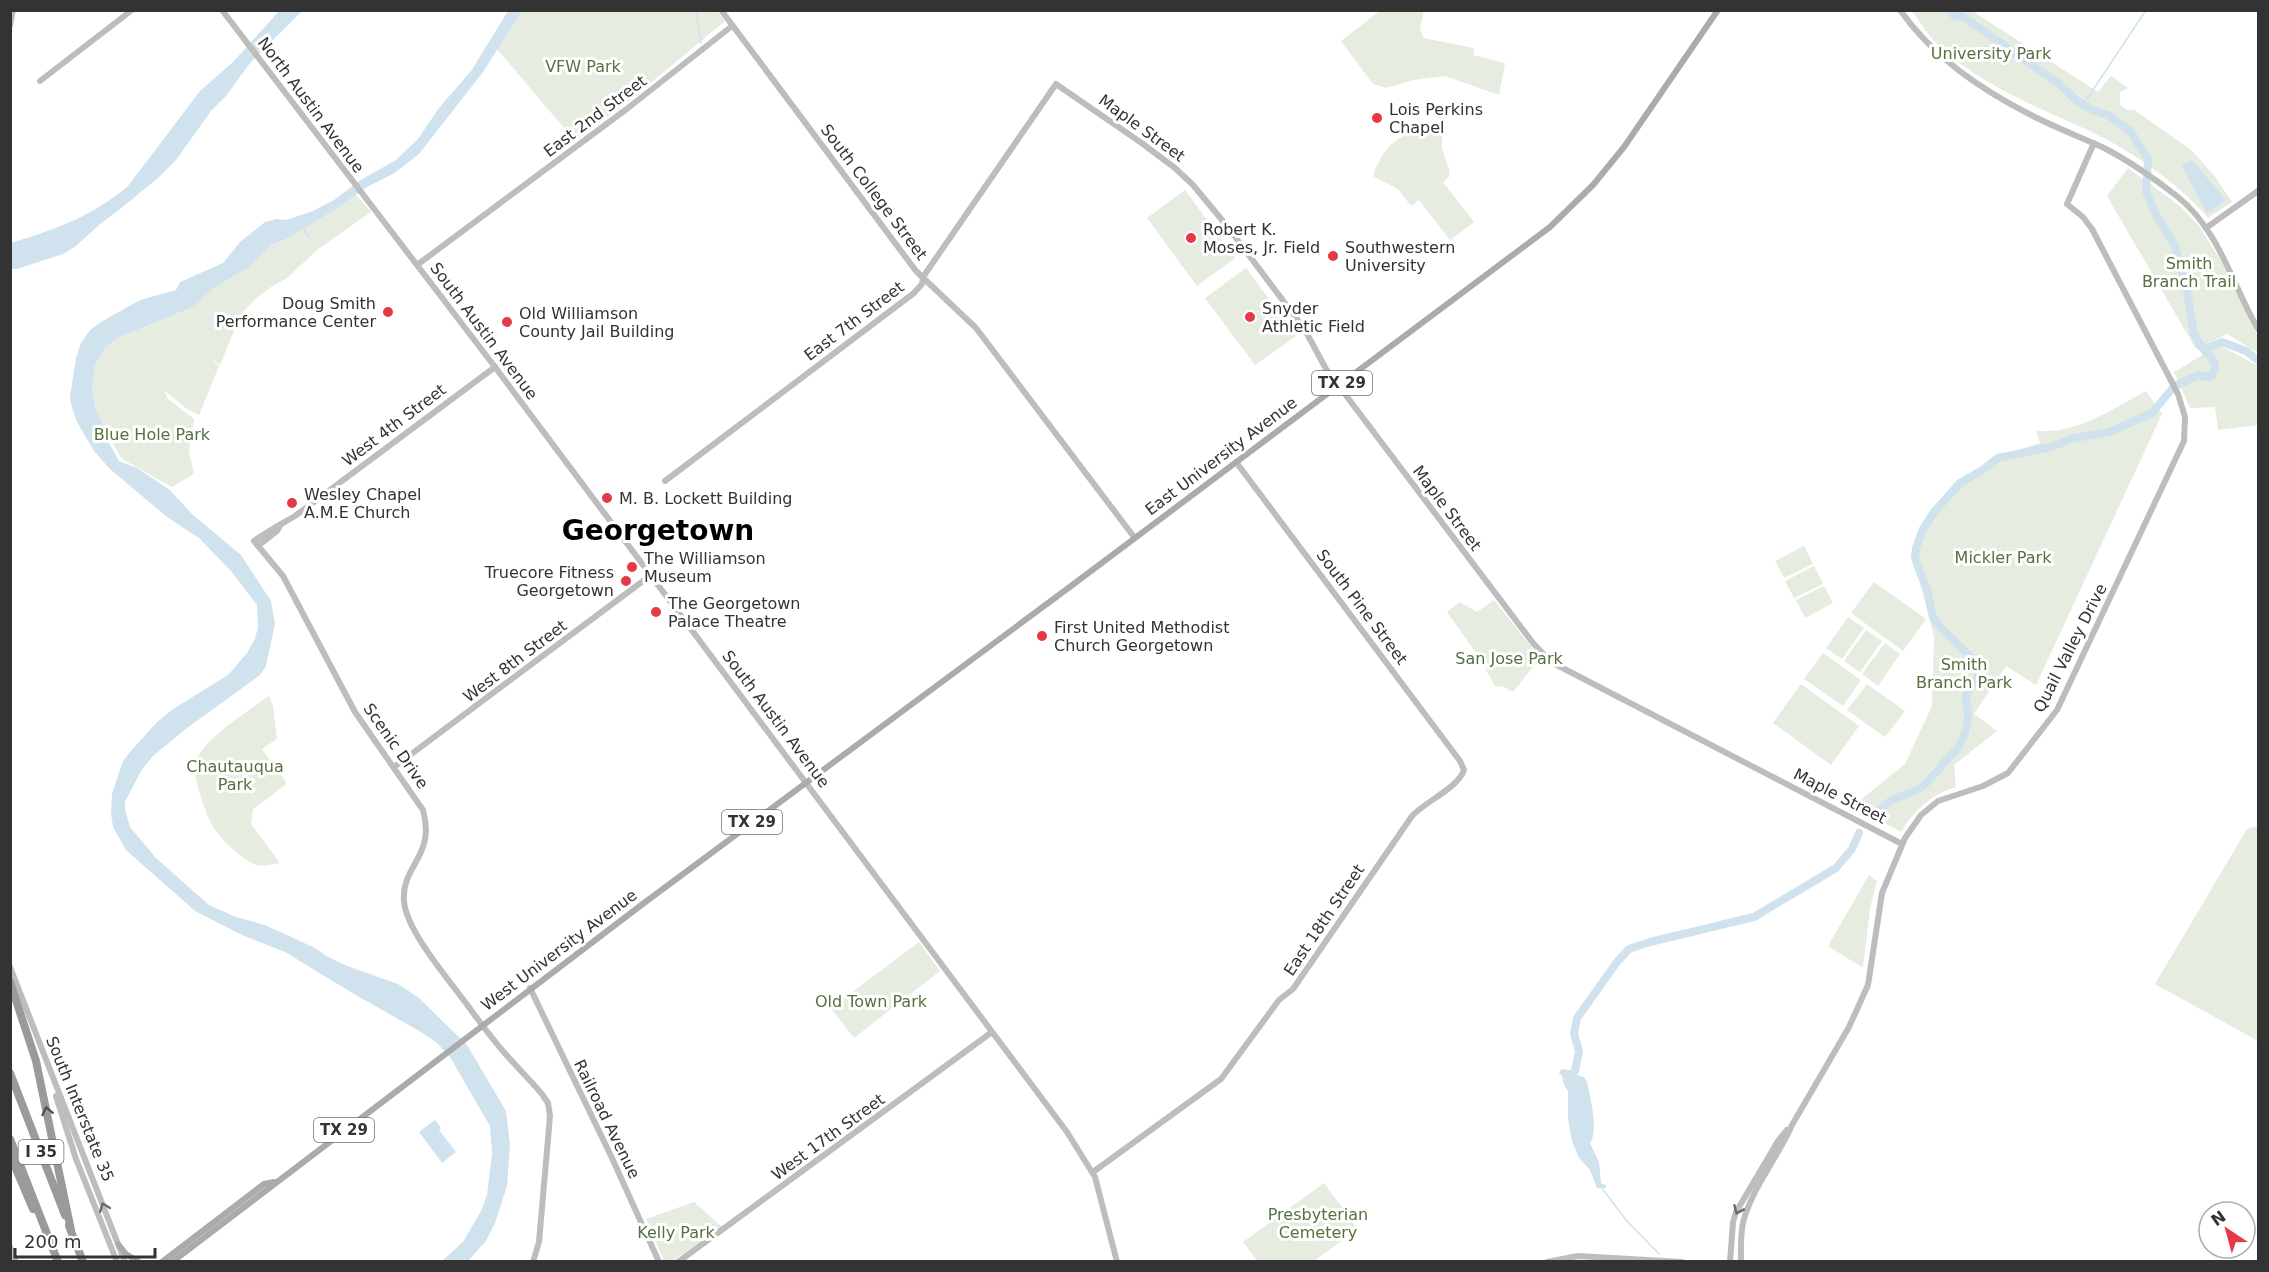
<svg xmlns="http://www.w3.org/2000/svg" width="2269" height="1272" font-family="'DejaVu Sans',sans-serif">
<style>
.green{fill:#e6ecdf}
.water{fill:#cfe2ee}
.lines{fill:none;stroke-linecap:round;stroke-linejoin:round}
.stream{stroke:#cfe2ee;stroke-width:1.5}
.river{stroke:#cfe2ee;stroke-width:8}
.secondary{stroke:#bdbdbd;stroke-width:6}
.primary{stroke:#ababab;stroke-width:6}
.highway{stroke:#9a9a9a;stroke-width:8}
.oneway{stroke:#525252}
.oneway2{stroke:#6a6a6a}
.poi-dot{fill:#e63946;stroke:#fff;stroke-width:2}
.labels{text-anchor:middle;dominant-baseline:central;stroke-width:6;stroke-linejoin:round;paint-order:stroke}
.shield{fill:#fff;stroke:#707070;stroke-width:1.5}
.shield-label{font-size:15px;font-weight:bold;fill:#333}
.park-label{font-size:16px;fill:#56703f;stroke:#fff}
.street-label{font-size:16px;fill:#333;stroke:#fff}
.poi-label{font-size:16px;fill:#333;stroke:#fff;text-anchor:start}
.town-label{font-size:28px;font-weight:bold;fill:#000;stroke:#fff}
</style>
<rect width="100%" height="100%" fill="#fff"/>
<g class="green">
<polygon points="1381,10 1424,11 1420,28 1423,38 1474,48 1473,55 1505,63 1499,95 1445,76 1413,80 1386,88 1373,84 1341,41"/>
<polygon points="522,11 717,11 725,21 624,105 575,141 497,49"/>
<path d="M1912,11H1972L2098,92L2111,76L2128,88L2120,92V105L2128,110H2134L2190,149L2214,175L2232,202L2208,218C2177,181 2127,148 2083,128C2035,106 1983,85 1943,50C1931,39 1921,24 1912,11Z"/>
<path d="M1433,127L1442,128V148L1449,169V177L1443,182L1474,222L1450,240L1419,200L1411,206L1398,189L1373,176C1384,144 1400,133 1433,127Z"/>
<polygon points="2128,168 2180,206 2200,227 2223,265 2258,337 2258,353 2227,334 2196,349 2107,196"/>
<polygon points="1185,190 1235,258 1197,286 1147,218"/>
<polygon points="353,191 371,212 317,250 287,278 271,287 254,300 240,316 220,365 208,355 219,366 199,415 187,409 164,390 168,399 194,419 189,451 194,474 172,487 122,459 100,423 95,407 92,389 95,365 105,348 117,338 193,307 214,288 249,267 271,245 284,240"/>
<polygon points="1246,268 1296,336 1255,365 1205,298"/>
<polygon points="2219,345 2258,366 2258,425 2218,430 2215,407 2190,408 2174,372"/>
<path d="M2146,391L2162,414L2036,685L2006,666L1974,714L1997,731L1954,765L1956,787C1930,795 1915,810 1901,832L1853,806L1905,764L1932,706L1934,637L1914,559L1920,533L1932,511L1955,484L1993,458L2040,443L2036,431C2077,434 2111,410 2146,391Z"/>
<polygon points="1804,546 1813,564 1784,578 1775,561"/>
<polygon points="1814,566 1823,584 1794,598 1785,581"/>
<polygon points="1874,582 1926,619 1903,651 1851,613"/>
<polygon points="1824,586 1833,603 1805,618 1796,600"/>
<polygon points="1494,600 1540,658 1513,692 1504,687 1495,686 1485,668 1486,667 1447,612 1460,602 1477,612"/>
<polygon points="1848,617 1864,628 1842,659 1826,648"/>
<polygon points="1866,630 1882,641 1860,672 1844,661"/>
<polygon points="1885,643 1900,654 1878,686 1862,674"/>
<polygon points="1823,653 1861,680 1843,706 1804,679"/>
<polygon points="1801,684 1859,726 1831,765 1773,723"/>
<polygon points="1867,684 1905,711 1885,737 1847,710"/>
<path d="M269,696L273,706L277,739L262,749L286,782L284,786L253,809L251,824L280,863C274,864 263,867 257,865C245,862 222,840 215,830C207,818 190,772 196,760C205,738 249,710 269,696Z"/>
<polygon points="2258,826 2258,1041 2155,984 2247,829"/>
<polygon points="1869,875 1877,881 1870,908 1863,968 1828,946"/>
<polygon points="919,942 940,971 854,1038 831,1008"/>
<polygon points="1324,1183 1358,1229 1314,1261 1257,1261 1243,1242"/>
<polygon points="694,1202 722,1227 672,1261 664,1261 646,1219"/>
</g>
<g class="water">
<path d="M279,11H302L250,63L226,96L211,111L176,160L159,177L119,210L100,224L76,246L63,254L17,269H11V243C54,230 93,216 128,186L200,91L233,62Z"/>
<polygon points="508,11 522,11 483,72 419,154 393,174 367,187 331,212 284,240 271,245 249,267 214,288 193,307 117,338 105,348 95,365 92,389 95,407 106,432 109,443 119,461 137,468 170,490 192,514 241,555 271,601 275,624 266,666 260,675 187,728 153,756 141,771 125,802 125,810 130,827 156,858 209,905 236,917 265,925 315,948 328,957 347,966 398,984 419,998 467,1045 506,1111 510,1145 507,1186 495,1223 486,1241 468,1261 442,1261 463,1242 481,1211 487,1195 492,1153 490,1126 450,1057 437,1043 421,1032 354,994 285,952 242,935 195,911 126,850 113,827 111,813 112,794 123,761 130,752 156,723 173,709 228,675 247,653 255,639 258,627 257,605 231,571 199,538 167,517 110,469 94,451 84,434 76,420 71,404 70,397 76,358 81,343 90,330 101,322 140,300 176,290 180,282 223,263 241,241 265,222 276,219 286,220 313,211 334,200 359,181 396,160 418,139 439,108 471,71"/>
<polygon points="2192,160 2226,200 2207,214 2182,166"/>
<path d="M1562,1069L1575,1071L1577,1075L1584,1077L1587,1082C1590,1096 1599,1132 1590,1143L1599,1162L1601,1183L1606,1185V1188H1597L1590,1170L1579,1158L1572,1141L1568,1119V1091L1564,1085L1562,1076L1559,1073Z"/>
<polygon points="435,1120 441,1128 439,1130 456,1152 442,1163 419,1132"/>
</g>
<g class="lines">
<g class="stream">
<polyline points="696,10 701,43"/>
<polyline points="2081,103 2087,99 2146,10"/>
<polyline points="303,228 309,237"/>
<polyline points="1601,1187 1626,1220 1659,1254"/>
</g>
<g class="river">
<polyline points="1949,10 1956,17 1962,16 2058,83 2076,100 2092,110 2108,115 2130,131 2148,159 2146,191 2154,211 2175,246 2187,291 2194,334 2200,345 2207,348 2222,342 2246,351 2258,360"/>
<path d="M2177,385L2199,375L2205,377L2212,376C2220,359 2209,358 2200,345"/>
<path d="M1872,817C1877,814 1880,809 1885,805C1896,795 1912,795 1923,786C1936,774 1945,760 1958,748C1965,737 1968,724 1968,711C1968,707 1965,702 1966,697C1969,684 1984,677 1977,663L1942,629L1933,617L1927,590L1918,567L1915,557L1916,548L1923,529L1934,512L1960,483L1984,469L1998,458L2051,447L2074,438L2110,432L2152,413L2172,389"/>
<polyline points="1575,1071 1579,1051 1574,1034 1577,1018 1617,962 1629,949 1650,942 1754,917 1836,868 1852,849 1859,833"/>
</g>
<g class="secondary">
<polyline points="222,10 495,367 1067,1132 1095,1177 1117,1262"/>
<polyline points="721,10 916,271 976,328 1134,537"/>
<path d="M1900,10C1933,57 1980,89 2031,115C2054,127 2078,136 2102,147C2128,160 2155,179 2178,197C2219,230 2233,286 2258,329"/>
<polyline points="10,26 13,10"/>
<polyline points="40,81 132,10"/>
<polyline points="2206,228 2258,191"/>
<polyline points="417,265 628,108 732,26"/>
<path d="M495,367L295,516C281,524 268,531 254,541L283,576L355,712L423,810C436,857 401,865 404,901C406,931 450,981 468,1006C479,1021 490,1036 502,1050C515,1065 529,1079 542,1094L548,1103L550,1116L539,1242L533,1262"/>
<polyline points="665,481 914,293 922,284 923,277 1056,84 1143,144 1175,168 1193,185 1227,226 1305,330 1326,369 1533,643 1551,662 1902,844"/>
<polyline points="258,546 277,531 280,526"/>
<polyline points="394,767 651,575"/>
<polyline points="10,967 125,1262"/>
<polyline points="530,988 612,1158 659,1262"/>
<polyline points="56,1096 76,1159 117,1262"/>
<path d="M1093,1172L1221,1079L1279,1000L1293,989L1412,816C1426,801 1458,788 1464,770L1460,761L1236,462"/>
<polyline points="10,1247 16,1262"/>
<polyline points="678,1262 992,1032"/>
<polyline points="1547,1262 1578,1256 1682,1262"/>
<polyline points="1730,1262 1733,1222 1736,1212 1778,1141 1787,1130"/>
<path d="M1741,1262C1741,1248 1740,1232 1744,1219C1754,1185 1778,1157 1792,1125L1849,1027L1868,985L1882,893L1905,838L1921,815L1938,801L1983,786L2008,773L2057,710L2184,441L2185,417L2178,394L2092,229L2083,217L2067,204L2094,143"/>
</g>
<g class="primary">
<polyline points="118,1244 126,1254 139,1262"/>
<polyline points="162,1262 264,1184 274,1182"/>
<polyline points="172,1262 644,903 1067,589 1550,227 1593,185 1624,147 1718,10"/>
</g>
<g class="highway">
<polyline points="10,982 36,1061 71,1230"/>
<polyline points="10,1073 65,1215"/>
<polyline points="10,1139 58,1262"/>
<polyline points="10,1155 33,1209"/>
<polyline points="69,1226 83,1262"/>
</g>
</g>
<defs><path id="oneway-chevron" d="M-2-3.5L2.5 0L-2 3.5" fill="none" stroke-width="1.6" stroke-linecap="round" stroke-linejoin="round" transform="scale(1.5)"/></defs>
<use class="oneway" href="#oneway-chevron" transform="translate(47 1111) rotate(-102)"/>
<g class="oneway2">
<use href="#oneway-chevron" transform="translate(104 1207) rotate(-111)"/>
<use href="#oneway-chevron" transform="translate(1738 1210) rotate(114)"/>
</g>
<g class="poi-dot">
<circle cx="1377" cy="118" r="6"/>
<circle cx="1191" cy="238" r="6"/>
<circle cx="1333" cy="256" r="6"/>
<circle cx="388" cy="312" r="6"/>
<circle cx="1250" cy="317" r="6"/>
<circle cx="507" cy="322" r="6"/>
<circle cx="607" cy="498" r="6"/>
<circle cx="292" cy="503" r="6"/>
<circle cx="632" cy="567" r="6"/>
<circle cx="626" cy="581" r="6"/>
<circle cx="656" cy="612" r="6"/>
<circle cx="1042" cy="636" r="6"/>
</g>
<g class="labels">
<g class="shield">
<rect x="1312" y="371" width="60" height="24" rx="4.5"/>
<rect x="722" y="810" width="60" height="24" rx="4.5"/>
<rect x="314" y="1118" width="60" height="24" rx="4.5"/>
<rect x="18.5" y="1140" width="45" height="24" rx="4.5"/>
</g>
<g class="shield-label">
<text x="1342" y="383">TX 29</text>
<text x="752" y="822">TX 29</text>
<text x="344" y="1130">TX 29</text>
<text x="41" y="1152">I 35</text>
</g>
<g class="park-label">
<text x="1991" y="53">University Park</text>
<text x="583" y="66">VFW Park</text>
<text x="2189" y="263">Smith<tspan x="2189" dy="18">Branch Trail</tspan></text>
<text x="152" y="434">Blue Hole Park</text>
<text x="2003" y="557">Mickler Park</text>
<text x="1509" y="658">San Jose Park</text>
<text x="1964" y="664">Smith<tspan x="1964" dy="18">Branch Park</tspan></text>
<text x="235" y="766">Chautauqua<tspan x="235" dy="18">Park</tspan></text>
<text x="871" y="1001">Old Town Park</text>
<text x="1318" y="1214">Presbyterian<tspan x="1318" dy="18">Cemetery</tspan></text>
<text x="676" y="1232">Kelly Park</text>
</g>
<g class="street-label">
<text transform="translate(311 105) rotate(53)">North Austin Avenue</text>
<text transform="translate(595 116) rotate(-37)">East 2nd Street</text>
<text transform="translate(1142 128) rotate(36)">Maple Street</text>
<text transform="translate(874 192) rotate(53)">South College Street</text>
<text transform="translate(854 321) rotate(-37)">East 7th Street</text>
<text transform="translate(484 331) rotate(53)">South Austin Avenue</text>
<text transform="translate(394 425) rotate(-37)">West 4th Street</text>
<text transform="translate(1221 456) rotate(-37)">East University Avenue</text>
<text transform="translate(1447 508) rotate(53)">Maple Street</text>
<text transform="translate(1362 607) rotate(53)">South Pine Street</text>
<text transform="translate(2070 648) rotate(-63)">Quail Valley Drive</text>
<text transform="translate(515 661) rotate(-37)">West 8th Street</text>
<text transform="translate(776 719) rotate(53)">South Austin Avenue</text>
<text transform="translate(396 746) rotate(55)">Scenic Drive</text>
<text transform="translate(1840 796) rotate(27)">Maple Street</text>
<text transform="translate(1324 920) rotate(-56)">East 18th Street</text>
<text transform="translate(559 950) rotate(-37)">West University Avenue</text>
<text transform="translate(80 1109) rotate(68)">South Interstate 35</text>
<text transform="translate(607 1119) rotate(64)">Railroad Avenue</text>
<text transform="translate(828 1137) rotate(-36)">West 17th Street</text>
</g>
<g class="poi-label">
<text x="1389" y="109">Lois Perkins<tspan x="1389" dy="18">Chapel</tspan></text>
<text x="1203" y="229">Robert K.<tspan x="1203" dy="18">Moses, Jr. Field</tspan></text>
<text x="1345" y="247">Southwestern<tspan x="1345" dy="18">University</tspan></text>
<text x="376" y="303" text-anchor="end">Doug Smith<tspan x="376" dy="18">Performance Center</tspan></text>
<text x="1262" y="308">Snyder<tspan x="1262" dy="18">Athletic Field</tspan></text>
<text x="519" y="313">Old Williamson<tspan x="519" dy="18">County Jail Building</tspan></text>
<text x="304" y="494">Wesley Chapel<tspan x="304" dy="18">A.M.E Church</tspan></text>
<text x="619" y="498">M. B. Lockett Building</text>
<text x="644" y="558">The Williamson<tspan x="644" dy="18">Museum</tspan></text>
<text x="614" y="572" text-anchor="end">Truecore Fitness<tspan x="614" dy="18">Georgetown</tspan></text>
<text x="668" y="603">The Georgetown<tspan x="668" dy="18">Palace Theatre</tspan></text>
<text x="1054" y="627">First United Methodist<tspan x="1054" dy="18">Church Georgetown</tspan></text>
</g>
<g class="town-label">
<text x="658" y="530">Georgetown</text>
</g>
</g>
<rect width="2269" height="1272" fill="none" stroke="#333333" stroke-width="24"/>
<g transform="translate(2227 1230) rotate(324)"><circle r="28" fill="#ffffff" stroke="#adadad" stroke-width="1.5"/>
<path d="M0-4.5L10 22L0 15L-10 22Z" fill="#e63946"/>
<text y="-9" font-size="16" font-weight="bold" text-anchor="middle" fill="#333333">N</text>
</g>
<path d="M15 1248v9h140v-9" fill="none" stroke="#333333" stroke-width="3"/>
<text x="24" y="1248" font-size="18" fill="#333333" stroke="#ffffff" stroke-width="4.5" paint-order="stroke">200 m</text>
</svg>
